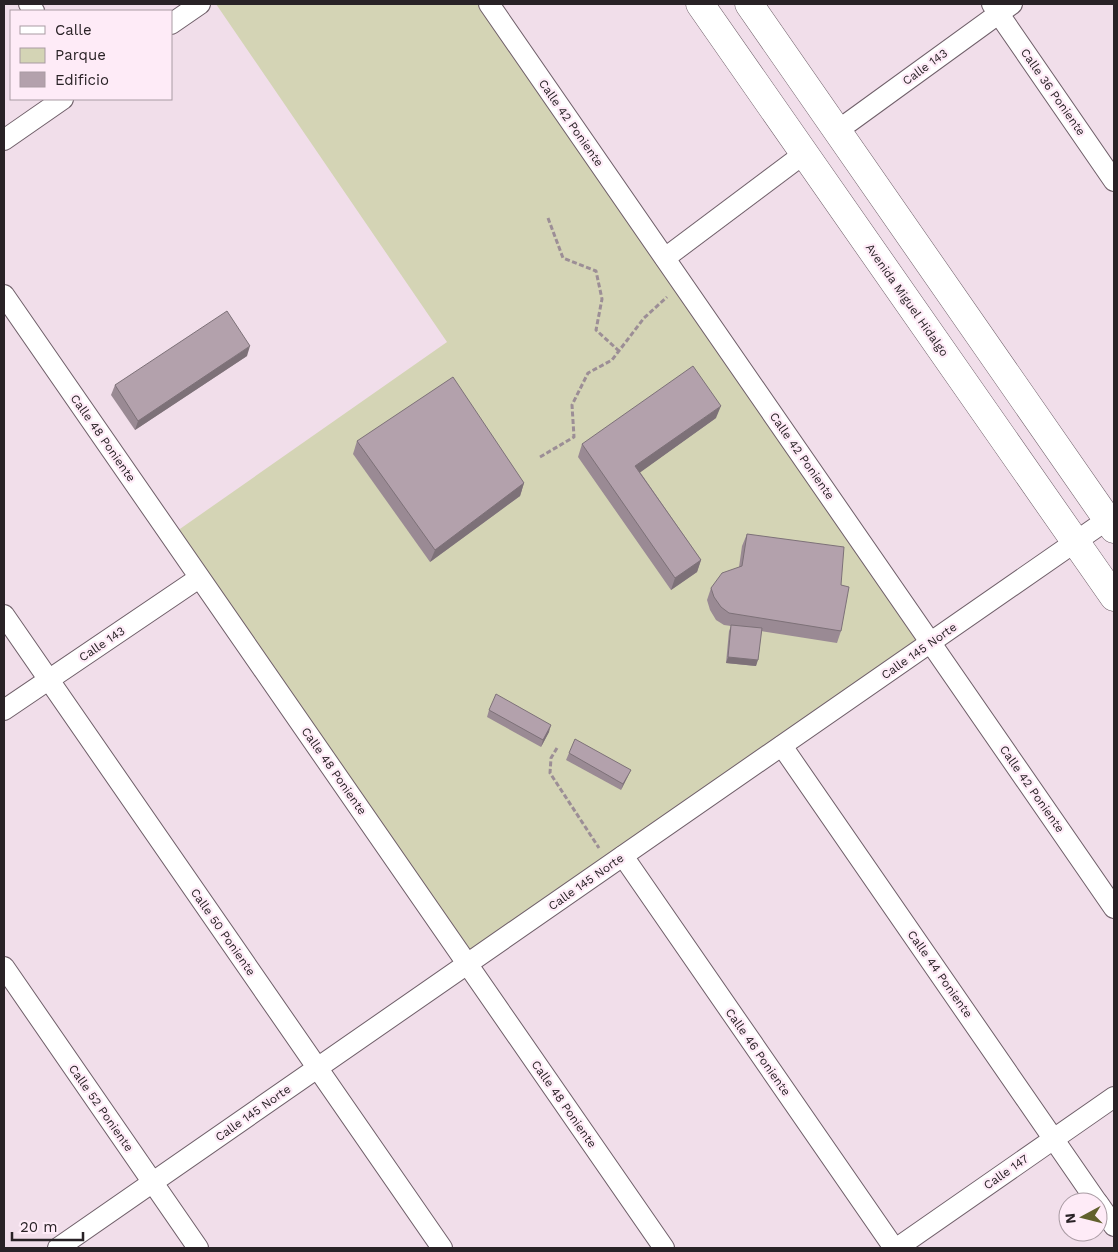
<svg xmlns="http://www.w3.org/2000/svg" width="1118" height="1252" font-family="'Work Sans',sans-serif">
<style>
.green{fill:#d4d4b5}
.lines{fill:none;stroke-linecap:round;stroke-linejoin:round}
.minor-casing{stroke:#6f5f69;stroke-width:22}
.secondary-casing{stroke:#6f5f69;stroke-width:29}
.path{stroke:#9c8e96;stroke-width:3;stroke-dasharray:5 2.5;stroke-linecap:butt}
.minor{stroke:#fff;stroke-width:20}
.secondary{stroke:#fff;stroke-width:28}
.wall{fill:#9a8a94}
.shaded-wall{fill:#7d7178}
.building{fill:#b3a1ac;stroke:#7d7178}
.labels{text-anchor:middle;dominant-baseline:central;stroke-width:4.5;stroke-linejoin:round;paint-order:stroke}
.street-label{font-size:12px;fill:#292226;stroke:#feebf7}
</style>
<rect width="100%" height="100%" fill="#f1deea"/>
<polygon class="green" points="216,4 479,4 919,638 469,954 177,531 447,342"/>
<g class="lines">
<defs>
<g id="minor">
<polyline points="29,4 34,11"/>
<polyline points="489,4 1114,908"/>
<polyline points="992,4 1114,181"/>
<polyline points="171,24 200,4"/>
<polyline points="837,131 1012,4"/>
<polyline points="4,140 63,99"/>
<polyline points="665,258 805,153"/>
<polyline points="4,295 664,1248"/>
<polyline points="4,615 442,1248"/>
<polyline points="4,710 199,578"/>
<polyline points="782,746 1097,1202"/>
<polyline points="623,856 894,1248"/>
<polyline points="4,967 198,1248"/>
<polyline points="1098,1203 1114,1226"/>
<polyline points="58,1248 1114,515"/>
<polyline points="897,1248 1114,1097"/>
</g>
<g id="secondary">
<polyline points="700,4 1114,597"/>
<polyline points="749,4 1114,529"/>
</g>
</defs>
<use href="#minor" class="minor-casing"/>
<use href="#secondary" class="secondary-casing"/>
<g class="path">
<polyline points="548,218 563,258 596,271 602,299 596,330 619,351"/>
<polyline points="540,457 574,437 572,405 588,373 612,360 644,318 667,297"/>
<polyline points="557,748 551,758 550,773 599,848"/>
</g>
<use href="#minor" class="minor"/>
<use href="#secondary" class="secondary"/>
</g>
<g class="wall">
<polygon points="247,356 135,430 111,395 115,385"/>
<polygon points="716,418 640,472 701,560 697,572 671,590 578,457 582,444"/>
<polygon points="357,441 524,483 520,496 430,562 353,454"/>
<polygon points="747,534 841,585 841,631 837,643 761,631 756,666 726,663 729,631 731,626 724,625 716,620 710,610 707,600 711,588 739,567 742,546"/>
<polygon points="489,710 549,732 541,747 487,717"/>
<polygon points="569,753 628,776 621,790 566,760"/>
</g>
<g class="shaded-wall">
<polygon points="250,346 247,356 135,430 138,421"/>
<polygon points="721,406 716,418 631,479 635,466"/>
<polygon points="524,483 520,496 430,562 435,550"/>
<polygon points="701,560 697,572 671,590 675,578"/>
<polygon points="728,657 758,660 756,666 726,663"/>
<polygon points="551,725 549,732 541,747 543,740"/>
<polygon points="631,770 621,790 623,784"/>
</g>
<g class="building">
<polygon points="227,311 250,346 138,421 115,385"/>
<polygon points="693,366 721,406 635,466 701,560 675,578 582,444"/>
<polygon points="453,377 524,483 435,550 357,441"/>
<polygon points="747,534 844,547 841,585 849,587 841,631 729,613 721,607 714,597 711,588 722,573 742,566"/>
<polygon points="731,625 762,628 758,660 728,657"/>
<polygon points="496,694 551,725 543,740 489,710"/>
<polygon points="575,739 631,770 623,784 569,753"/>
</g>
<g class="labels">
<g class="street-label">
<text transform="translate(925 67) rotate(-36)">Calle 143</text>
<text transform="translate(1053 92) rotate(55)">Calle 36 Poniente</text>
<text transform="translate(571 123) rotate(55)">Calle 42 Poniente</text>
<text transform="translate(907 300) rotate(55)">Avenida Miguel Hidalgo</text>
<text transform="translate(103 438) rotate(55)">Calle 48 Poniente</text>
<text transform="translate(802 456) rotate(55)">Calle 42 Poniente</text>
<text transform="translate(102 644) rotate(-34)">Calle 143</text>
<text transform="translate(919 651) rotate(-35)">Calle 145 Norte</text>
<text transform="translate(334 771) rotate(55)">Calle 48 Poniente</text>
<text transform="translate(1032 789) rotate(55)">Calle 42 Poniente</text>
<text transform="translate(586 882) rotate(-35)">Calle 145 Norte</text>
<text transform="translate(223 932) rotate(55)">Calle 50 Poniente</text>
<text transform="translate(940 974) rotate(55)">Calle 44 Poniente</text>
<text transform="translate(758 1052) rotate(55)">Calle 46 Poniente</text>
<text transform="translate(564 1104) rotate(55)">Calle 48 Poniente</text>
<text transform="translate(101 1108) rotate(55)">Calle 52 Poniente</text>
<text transform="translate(253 1113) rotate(-35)">Calle 145 Norte</text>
<text transform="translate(1006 1172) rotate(-35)">Calle 147</text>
</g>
</g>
<rect width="1118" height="1252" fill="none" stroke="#292226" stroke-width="10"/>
<rect x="10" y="10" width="162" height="90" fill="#feebf7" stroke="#a99ba3"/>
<rect x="20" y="26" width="25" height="8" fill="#ffffff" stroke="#a99ba3"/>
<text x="55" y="35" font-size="15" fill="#292226">Calle</text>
<rect x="20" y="48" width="25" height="15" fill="#d4d4b5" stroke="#a99ba3"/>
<text x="55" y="60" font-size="15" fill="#292226">Parque</text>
<rect x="20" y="72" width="25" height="15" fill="#b3a1ac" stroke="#a99ba3"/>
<text x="55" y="85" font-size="15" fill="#292226">Edificio</text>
<g transform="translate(1083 1217) rotate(263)"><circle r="24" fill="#feebf7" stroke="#a99ba3"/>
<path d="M0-4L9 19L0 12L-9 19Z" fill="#61602d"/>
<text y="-8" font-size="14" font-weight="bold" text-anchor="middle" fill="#292226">N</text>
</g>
<path d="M12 1232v8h71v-8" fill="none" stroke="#292226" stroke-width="2.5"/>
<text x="20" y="1232" font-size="15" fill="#292226" stroke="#feebf7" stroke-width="4" paint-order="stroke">20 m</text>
</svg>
